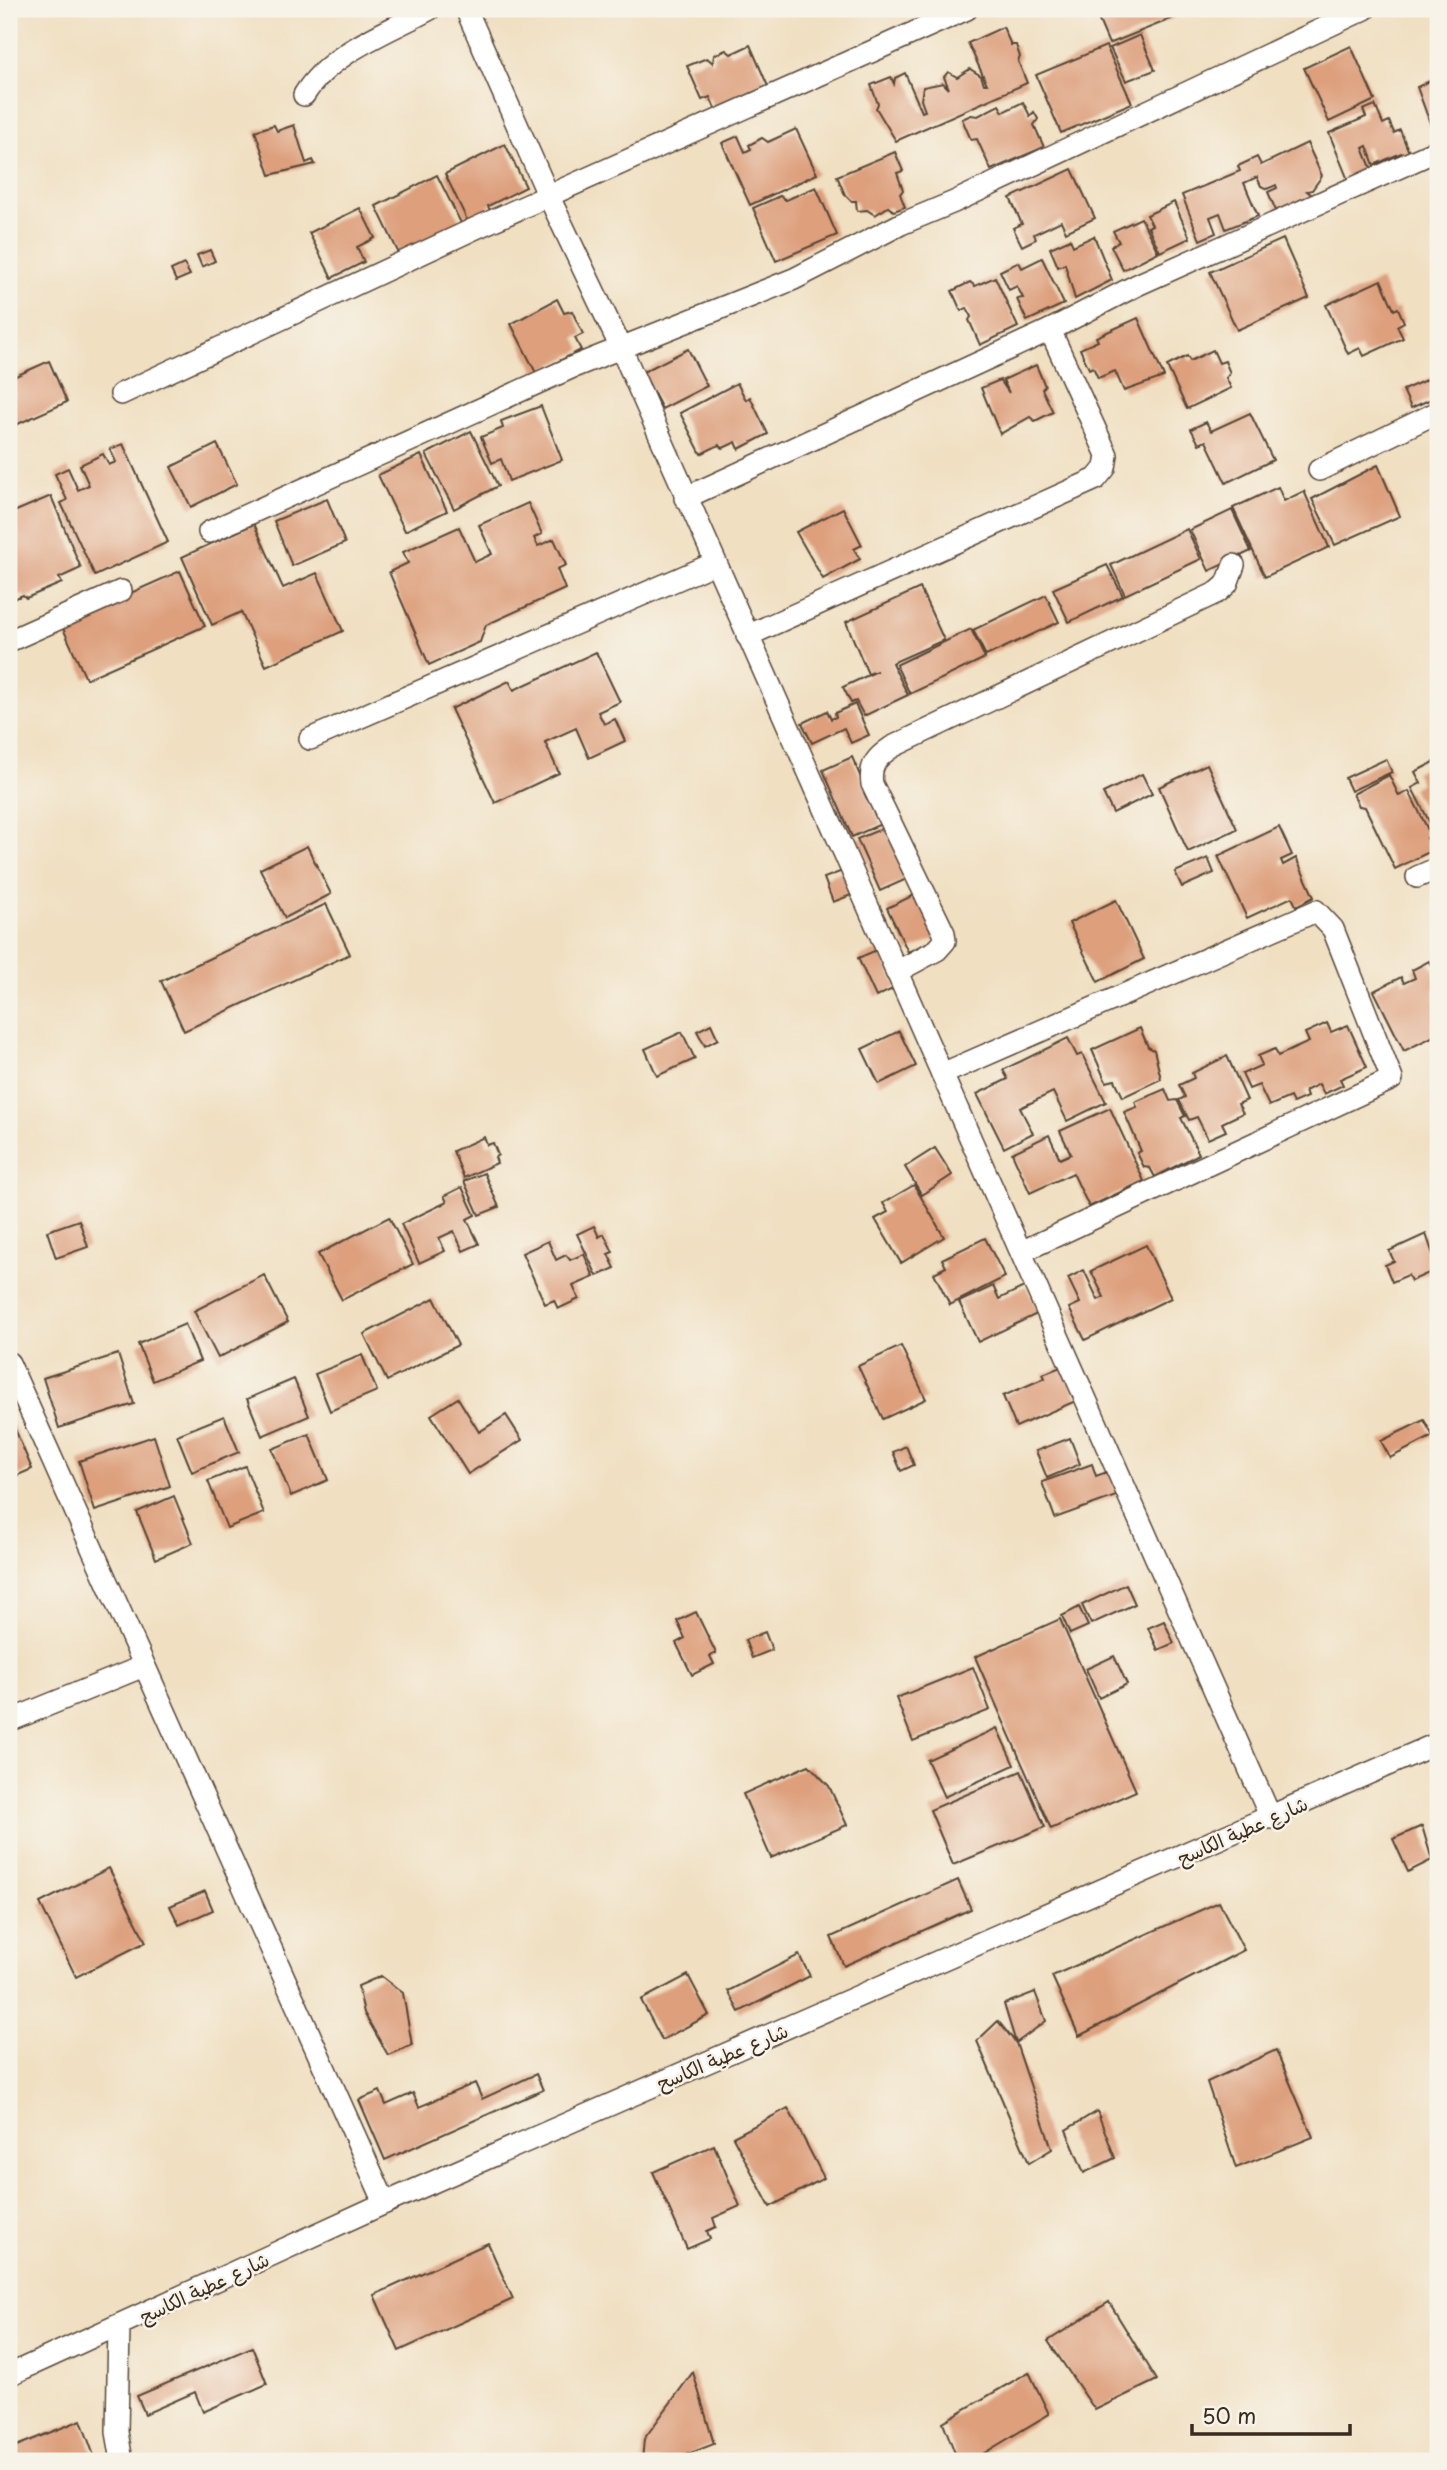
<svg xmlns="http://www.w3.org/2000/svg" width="1447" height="2470" font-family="'Playpen Sans','Playpen Sans Arabic',sans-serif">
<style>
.building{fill:#dd9f7c}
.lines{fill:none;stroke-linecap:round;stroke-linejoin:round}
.minor-casing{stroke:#564536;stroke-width:24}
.minor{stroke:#fff;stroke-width:21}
.labels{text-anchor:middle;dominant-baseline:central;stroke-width:5;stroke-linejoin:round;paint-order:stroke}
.street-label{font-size:19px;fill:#3b2a1e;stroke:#f7f3e8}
</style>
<rect width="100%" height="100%" fill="#f7f3e8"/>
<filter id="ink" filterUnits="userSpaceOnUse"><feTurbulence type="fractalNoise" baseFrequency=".0143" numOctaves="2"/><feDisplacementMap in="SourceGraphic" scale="14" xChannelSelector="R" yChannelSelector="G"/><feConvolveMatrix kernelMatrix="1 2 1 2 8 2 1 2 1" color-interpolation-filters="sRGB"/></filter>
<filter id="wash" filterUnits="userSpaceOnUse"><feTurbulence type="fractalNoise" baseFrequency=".00686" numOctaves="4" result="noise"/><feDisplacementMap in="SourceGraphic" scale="28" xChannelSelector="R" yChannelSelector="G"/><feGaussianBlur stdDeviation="1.57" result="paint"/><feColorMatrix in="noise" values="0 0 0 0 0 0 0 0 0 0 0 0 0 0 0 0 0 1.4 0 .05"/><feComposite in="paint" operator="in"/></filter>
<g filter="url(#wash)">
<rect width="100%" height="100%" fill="#f0dfc1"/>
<g id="blocks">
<g class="building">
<polygon points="1094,9 1162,9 1163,12 1178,9 1181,15 1109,44"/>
<polygon points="1003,27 1011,45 1016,45 1020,57 1018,61 1027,83 896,141 876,108 878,104 871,85 891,77 894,84 895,78 905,73 922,112 925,111 921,100 923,87 943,83 949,89 944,77 948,72 957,77 970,69 981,76 984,84 987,84 968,43"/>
<polygon points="1140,35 1155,70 1126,81 1110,48"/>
<polygon points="750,45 770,91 717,113 710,97 702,100 687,66 707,58 713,63 714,55 726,50 731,54"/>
<polygon points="1106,46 1132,103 1061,133 1036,75"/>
<polygon points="1351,46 1375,100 1329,122 1304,68"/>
<polygon points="1438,77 1438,132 1434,134 1417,87"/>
<polygon points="1023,102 1030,116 1034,112 1038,119 1034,125 1044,147 991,170 977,139 971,140 962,119 971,115 978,116 999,105 1003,112"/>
<polygon points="1375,105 1383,124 1389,121 1394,133 1400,130 1410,155 1403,158 1401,153 1374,165 1367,146 1363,148 1372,170 1348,180 1329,133 1366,117 1363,110"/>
<polygon points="274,125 277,131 294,125 306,163 313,160 315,164 270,175 255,131"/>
<polygon points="796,129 817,174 750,205 722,143 738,136 745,152 751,149 749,145 762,138 768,142"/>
<polygon points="1307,143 1322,176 1312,190 1307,191 1312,195 1276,211 1268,192 1277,188 1276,185 1267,189 1261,186 1257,177 1244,183 1258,216 1226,229 1220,213 1210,217 1216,233 1200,240 1182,195 1240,171 1238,166 1257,157 1261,165"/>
<polygon points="505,144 526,187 488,206 490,211 468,222 445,174"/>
<polygon points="895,152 903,171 897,173 903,190 900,194 905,207 894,211 888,207 875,215 867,210 857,211 856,201 851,201 845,195 837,176"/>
<polygon points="1072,169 1095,218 1066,232 1061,221 1034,234 1036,239 1022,246 1013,228 1022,224 1010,198"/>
<polygon points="437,175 462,225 400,256 376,206"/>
<polygon points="816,187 837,235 776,261 753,208 780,196 786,200"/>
<polygon points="1174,202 1190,238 1160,252 1148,227 1152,225 1147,215"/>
<polygon points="360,208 375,238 357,247 364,262 332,278 309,233"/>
<polygon points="1141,218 1158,252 1123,270 1111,246 1119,242 1113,231"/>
<polygon points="1094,236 1112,280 1075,299 1065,264 1058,267 1050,248 1070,239 1073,246"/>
<polygon points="1283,239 1309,298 1237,330 1210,272"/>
<polygon points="210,250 215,261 202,267 197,255"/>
<polygon points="1042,258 1064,304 1027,321 1017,299 1023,298 1017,286 1009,290 1000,271 1019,262 1022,268"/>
<polygon points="184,264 190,275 176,281 171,270"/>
<polygon points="995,277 1018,327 980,345 969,320 971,317 967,308 961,311 952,291 970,282 975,286"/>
<polygon points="1381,280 1394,310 1398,308 1404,322 1397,326 1403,338 1364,356 1360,348 1348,354 1326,305"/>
<polygon points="557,299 564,313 572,311 583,334 575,338 581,350 536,373 511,324"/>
<polygon points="1138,318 1164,377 1124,391 1115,371 1098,378 1093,367 1089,369 1080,349 1098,341 1096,337"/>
<polygon points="688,349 707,386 662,409 643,372"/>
<polygon points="1213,350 1219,363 1225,361 1230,373 1226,378 1231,388 1187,409 1167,366 1187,356 1190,361"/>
<polygon points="49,361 67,402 9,428 9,379"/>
<polygon points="1036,365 1045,386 1042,389 1053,412 1035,421 1030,417 1000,434 981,388 1000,380 1009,393 1003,380"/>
<polygon points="1437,375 1438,396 1411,408 1403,390"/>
<polygon points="737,383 746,400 750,397 768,434 739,449 736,442 723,448 719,445 701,454 680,413"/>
<polygon points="541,406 562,460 509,481 501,459 492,463 481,437 503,428 501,421"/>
<polygon points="1250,413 1273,460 1226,483 1206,441 1199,444 1191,429 1206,422 1211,431"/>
<polygon points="471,431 498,486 454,509 426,454"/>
<polygon points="123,444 168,542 95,576 61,503 67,500 55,474 68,468 78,490 89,485 80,465 103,454 109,465 116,462 110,449"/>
<polygon points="217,444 237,484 191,507 171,467"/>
<polygon points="421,455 447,511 405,531 378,475"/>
<polygon points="1378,465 1400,516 1335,545 1312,499"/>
<polygon points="1278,487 1284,501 1304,491 1329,547 1265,577 1233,508"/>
<polygon points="51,496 81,568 59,578 62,583 26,598 23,595 9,601 9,514"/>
<polygon points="327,499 345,543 292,566 274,521"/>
<polygon points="528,503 542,534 534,538 538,546 554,539 566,565 557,569 565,589 486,625 480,642 429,665 389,572 408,563 403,552 459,527 475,562 492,554 479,525"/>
<polygon points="843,508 862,545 854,549 860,559 823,579 796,532"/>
<polygon points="1232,510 1251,551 1209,571 1190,530"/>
<polygon points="254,524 283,588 317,573 343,631 266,666 241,612 212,625 182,557"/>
<polygon points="1187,529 1201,559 1125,595 1111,565"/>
<polygon points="1107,565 1123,596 1069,622 1053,589"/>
<polygon points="180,571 205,626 86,679 61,624"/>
<polygon points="920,588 944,640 892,663 908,695 864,716 856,701 851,703 843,687 877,671 868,674 846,622"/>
<polygon points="1046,595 1059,622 986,656 973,630"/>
<polygon points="971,629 985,658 910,694 896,665"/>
<polygon points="596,652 620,702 598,712 604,724 615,719 625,741 589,758 576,728 545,742 559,773 495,803 451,709 509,681 514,690"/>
<polygon points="855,704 869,735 851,743 844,728 812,743 802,723 827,711 831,719 836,717 835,713"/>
<polygon points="852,757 881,824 852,837 823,770"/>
<polygon points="1386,759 1392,772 1351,791 1345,778"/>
<polygon points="1438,760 1438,829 1434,831 1412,788 1421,783 1415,772"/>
<polygon points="1207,764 1237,829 1188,852 1159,787"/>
<polygon points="1142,774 1152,794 1113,813 1103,793"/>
<polygon points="1389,775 1399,796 1409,791 1431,836 1427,838 1433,850 1395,869 1365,807 1359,806 1353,794"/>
<polygon points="886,827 909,878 880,891 857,839"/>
<polygon points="1279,827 1292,855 1281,860 1283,865 1296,858 1314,897 1296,906 1292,897 1247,918 1218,856"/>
<polygon points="307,846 331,894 285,918 260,869"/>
<polygon points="1208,858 1214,873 1182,887 1175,872"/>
<polygon points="845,870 854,894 833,902 824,878"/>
<polygon points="916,894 937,938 908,952 887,908"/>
<polygon points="1116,900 1144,959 1098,982 1069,923"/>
<polygon points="326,904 350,954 184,1031 161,981"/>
<polygon points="879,949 897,987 876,997 858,958"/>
<polygon points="1429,961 1438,979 1435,991 1438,1034 1404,1051 1374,991 1401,977 1404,983 1415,978 1412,970"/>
<polygon points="1327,1023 1331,1032 1348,1025 1367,1067 1340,1079 1343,1085 1324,1094 1319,1084 1305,1091 1307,1097 1293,1103 1290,1097 1269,1106 1259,1085 1249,1089 1242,1074 1262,1065 1258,1056 1275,1049 1278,1056 1309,1042 1305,1033"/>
<polygon points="711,1024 718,1039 705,1046 697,1031"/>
<polygon points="1140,1028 1148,1047 1154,1050 1161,1079 1123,1097 1115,1080 1106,1082 1092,1050"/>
<polygon points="899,1031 916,1066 879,1084 862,1049"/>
<polygon points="682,1032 695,1059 657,1076 645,1049"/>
<polygon points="1068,1038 1077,1056 1082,1054 1106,1102 1067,1121 1053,1092 1020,1108 1033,1133 1004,1148 977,1094 1008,1079 1003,1070"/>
<polygon points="1227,1056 1247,1100 1238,1104 1243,1113 1222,1123 1226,1131 1208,1139 1197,1117 1189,1120 1179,1100 1185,1097 1179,1085 1194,1078 1192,1073"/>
<polygon points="1165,1089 1170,1101 1177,1100 1185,1116 1181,1118 1199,1154 1155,1177 1150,1168 1144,1167 1137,1153 1141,1151 1124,1112 1137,1107 1135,1102"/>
<polygon points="1110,1108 1144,1181 1089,1207 1073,1173 1030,1193 1012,1153 1049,1135 1060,1159 1071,1154 1060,1131"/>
<polygon points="484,1137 487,1145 493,1143 498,1155 495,1157 497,1163 464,1178 453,1151"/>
<polygon points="935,1148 952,1175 922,1195 905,1167"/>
<polygon points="484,1173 499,1207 479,1215 464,1181"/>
<polygon points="914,1185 944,1237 901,1263 875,1219 888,1212 883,1203"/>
<polygon points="462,1187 475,1215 467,1219 479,1244 463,1251 454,1231 439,1238 445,1251 419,1263 401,1224 447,1202 444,1196"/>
<polygon points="389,1217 413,1264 342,1300 318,1254"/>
<polygon points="79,1220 88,1247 56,1258 47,1231"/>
<polygon points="594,1226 599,1237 604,1234 613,1252 608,1254 615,1268 597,1276 577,1234"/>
<polygon points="1426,1234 1438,1269 1411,1281 1408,1275 1392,1282 1385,1265 1394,1261 1389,1251"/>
<polygon points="985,1238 1005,1277 950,1305 934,1273 946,1267 942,1259"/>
<polygon points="548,1241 556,1260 566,1255 570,1260 584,1254 594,1277 573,1286 579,1299 558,1309 554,1300 545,1304 522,1253"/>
<polygon points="1146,1245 1171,1298 1085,1340 1069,1308 1080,1303 1068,1278 1084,1270 1098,1300 1104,1297 1091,1271"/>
<polygon points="264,1275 288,1322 218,1358 194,1311"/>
<polygon points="993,1286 999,1299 1026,1286 1039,1313 978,1342 959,1302"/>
<polygon points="434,1298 458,1345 387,1381 364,1334"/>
<polygon points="185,1324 200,1361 153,1381 138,1344"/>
<polygon points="901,1346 926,1399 883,1419 858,1366"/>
<polygon points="118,1354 134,1404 59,1428 43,1378"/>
<polygon points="362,1355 377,1391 330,1411 315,1374"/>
<polygon points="1063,1366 1078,1400 1016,1427 1003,1396 1045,1378 1043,1374"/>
<polygon points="294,1379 309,1416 262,1436 247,1399"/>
<polygon points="458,1398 479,1432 506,1415 522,1440 468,1474 431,1415"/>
<polygon points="9,1415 32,1469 9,1479"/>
<polygon points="224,1416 239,1452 192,1472 177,1435"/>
<polygon points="1424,1420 1433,1436 1390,1458 1381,1441"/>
<polygon points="309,1434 328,1480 291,1496 272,1449"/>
<polygon points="154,1436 170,1486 95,1511 79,1461"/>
<polygon points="1070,1438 1080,1464 1047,1478 1036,1451"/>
<polygon points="906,1446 914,1465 901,1471 893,1452"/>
<polygon points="1092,1464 1096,1476 1110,1471 1119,1495 1055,1518 1042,1482"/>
<polygon points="245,1466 264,1513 227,1528 208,1481"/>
<polygon points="174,1496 193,1543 156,1559 137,1512"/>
<polygon points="1126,1584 1135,1604 1091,1624 1082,1605"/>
<polygon points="1079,1607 1088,1626 1070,1634 1062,1616"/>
<polygon points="696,1612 716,1653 710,1656 714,1664 692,1675 676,1643 685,1638 677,1621"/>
<polygon points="1060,1619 1136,1791 1051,1829 975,1657"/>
<polygon points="1164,1621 1174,1643 1158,1650 1148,1628"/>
<polygon points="765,1632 772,1650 752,1658 745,1640"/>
<polygon points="1114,1656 1127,1684 1099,1698 1086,1669"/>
<polygon points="973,1667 990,1710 913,1741 896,1698"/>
<polygon points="997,1728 1014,1765 944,1797 927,1760"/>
<polygon points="809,1765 829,1786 847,1825 771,1858 743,1794"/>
<polygon points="1021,1771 1045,1827 953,1865 930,1810"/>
<polygon points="1422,1826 1432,1860 1408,1872 1393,1839"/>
<polygon points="109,1868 146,1942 76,1977 40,1903"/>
<polygon points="958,1880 971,1909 844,1966 831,1937"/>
<polygon points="205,1891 213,1910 179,1925 170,1906"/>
<polygon points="1219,1902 1244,1950 1079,2036 1052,1976"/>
<polygon points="799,1955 810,1976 739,2012 728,1991"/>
<polygon points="688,1975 709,2015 662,2040 641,2000"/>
<polygon points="381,1976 403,1993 412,2045 388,2055 364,2013 358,1986"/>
<polygon points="1035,1992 1046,2021 1016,2043 1052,2149 1029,2163 977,2041 998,2021 1016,2043 1004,2004"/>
<polygon points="1276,2050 1313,2137 1236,2168 1207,2082"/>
<polygon points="536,2074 543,2090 385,2160 359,2100 380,2091 386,2105 413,2093 419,2107 475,2083 482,2099"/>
<polygon points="788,2108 824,2178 770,2207 733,2137"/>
<polygon points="1097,2111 1115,2158 1084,2173 1066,2130"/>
<polygon points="714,2145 740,2206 713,2218 716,2227 707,2231 710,2239 687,2249 653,2172"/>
<polygon points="488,2243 513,2299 399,2351 374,2295"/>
<polygon points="1109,2302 1157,2380 1095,2410 1048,2341"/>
<polygon points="252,2347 267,2384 203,2412 195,2392 145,2414 137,2396"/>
<polygon points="693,2372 714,2444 670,2461 642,2461 644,2439"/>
<polygon points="1029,2372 1049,2414 971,2461 958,2461 943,2422"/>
<polygon points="81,2420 94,2456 81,2461 9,2461 9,2449"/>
</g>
</g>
</g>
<g filter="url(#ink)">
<use href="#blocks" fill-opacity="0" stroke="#564536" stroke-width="2"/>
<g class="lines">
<defs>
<g id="minor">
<polyline points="466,9 549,197 621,348 1271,1818"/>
<path d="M304,95C329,53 388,32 430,9"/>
<polyline points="121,394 476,228 967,9"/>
<polyline points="1319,470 1438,412"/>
<polyline points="685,498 1050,330 1137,285 1438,150"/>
<polyline points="209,532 573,367 794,279 901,224 954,202 1365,9"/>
<polyline points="747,636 1096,479 1105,468 1107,455 1050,330"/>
<polyline points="9,641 121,591"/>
<polyline points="310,739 715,563"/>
<polyline points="1417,877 1438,868"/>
<path d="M896,972L937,950L945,941L944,933L872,784C869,765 877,757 892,747L1218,592L1227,584L1234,565"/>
<polyline points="942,1074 1316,911 1333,929 1392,1079 1021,1252"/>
<polyline points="9,1363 385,2203"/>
<polyline points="9,1721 144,1666"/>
<polyline points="119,2326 117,2432 122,2461"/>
<polyline points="9,2375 385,2203 1438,1743"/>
</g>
</defs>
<use href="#minor" class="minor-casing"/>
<use href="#minor" class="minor"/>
</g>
</g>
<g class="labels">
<g class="street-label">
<text transform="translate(1242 1830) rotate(-24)">شارع عطية الكاسح</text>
<text transform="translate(722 2056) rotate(-23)">شارع عطية الكاسح</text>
<text transform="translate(204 2287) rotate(-25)">شارع عطية الكاسح</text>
</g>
</g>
<rect width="1447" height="2470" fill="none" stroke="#f7f3e8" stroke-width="35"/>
<path d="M1192 2424v10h158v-10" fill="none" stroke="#3b2a1e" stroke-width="3.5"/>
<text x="1202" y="2424" font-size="21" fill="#3b2a1e" stroke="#f7f3e8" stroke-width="5" paint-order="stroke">50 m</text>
</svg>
